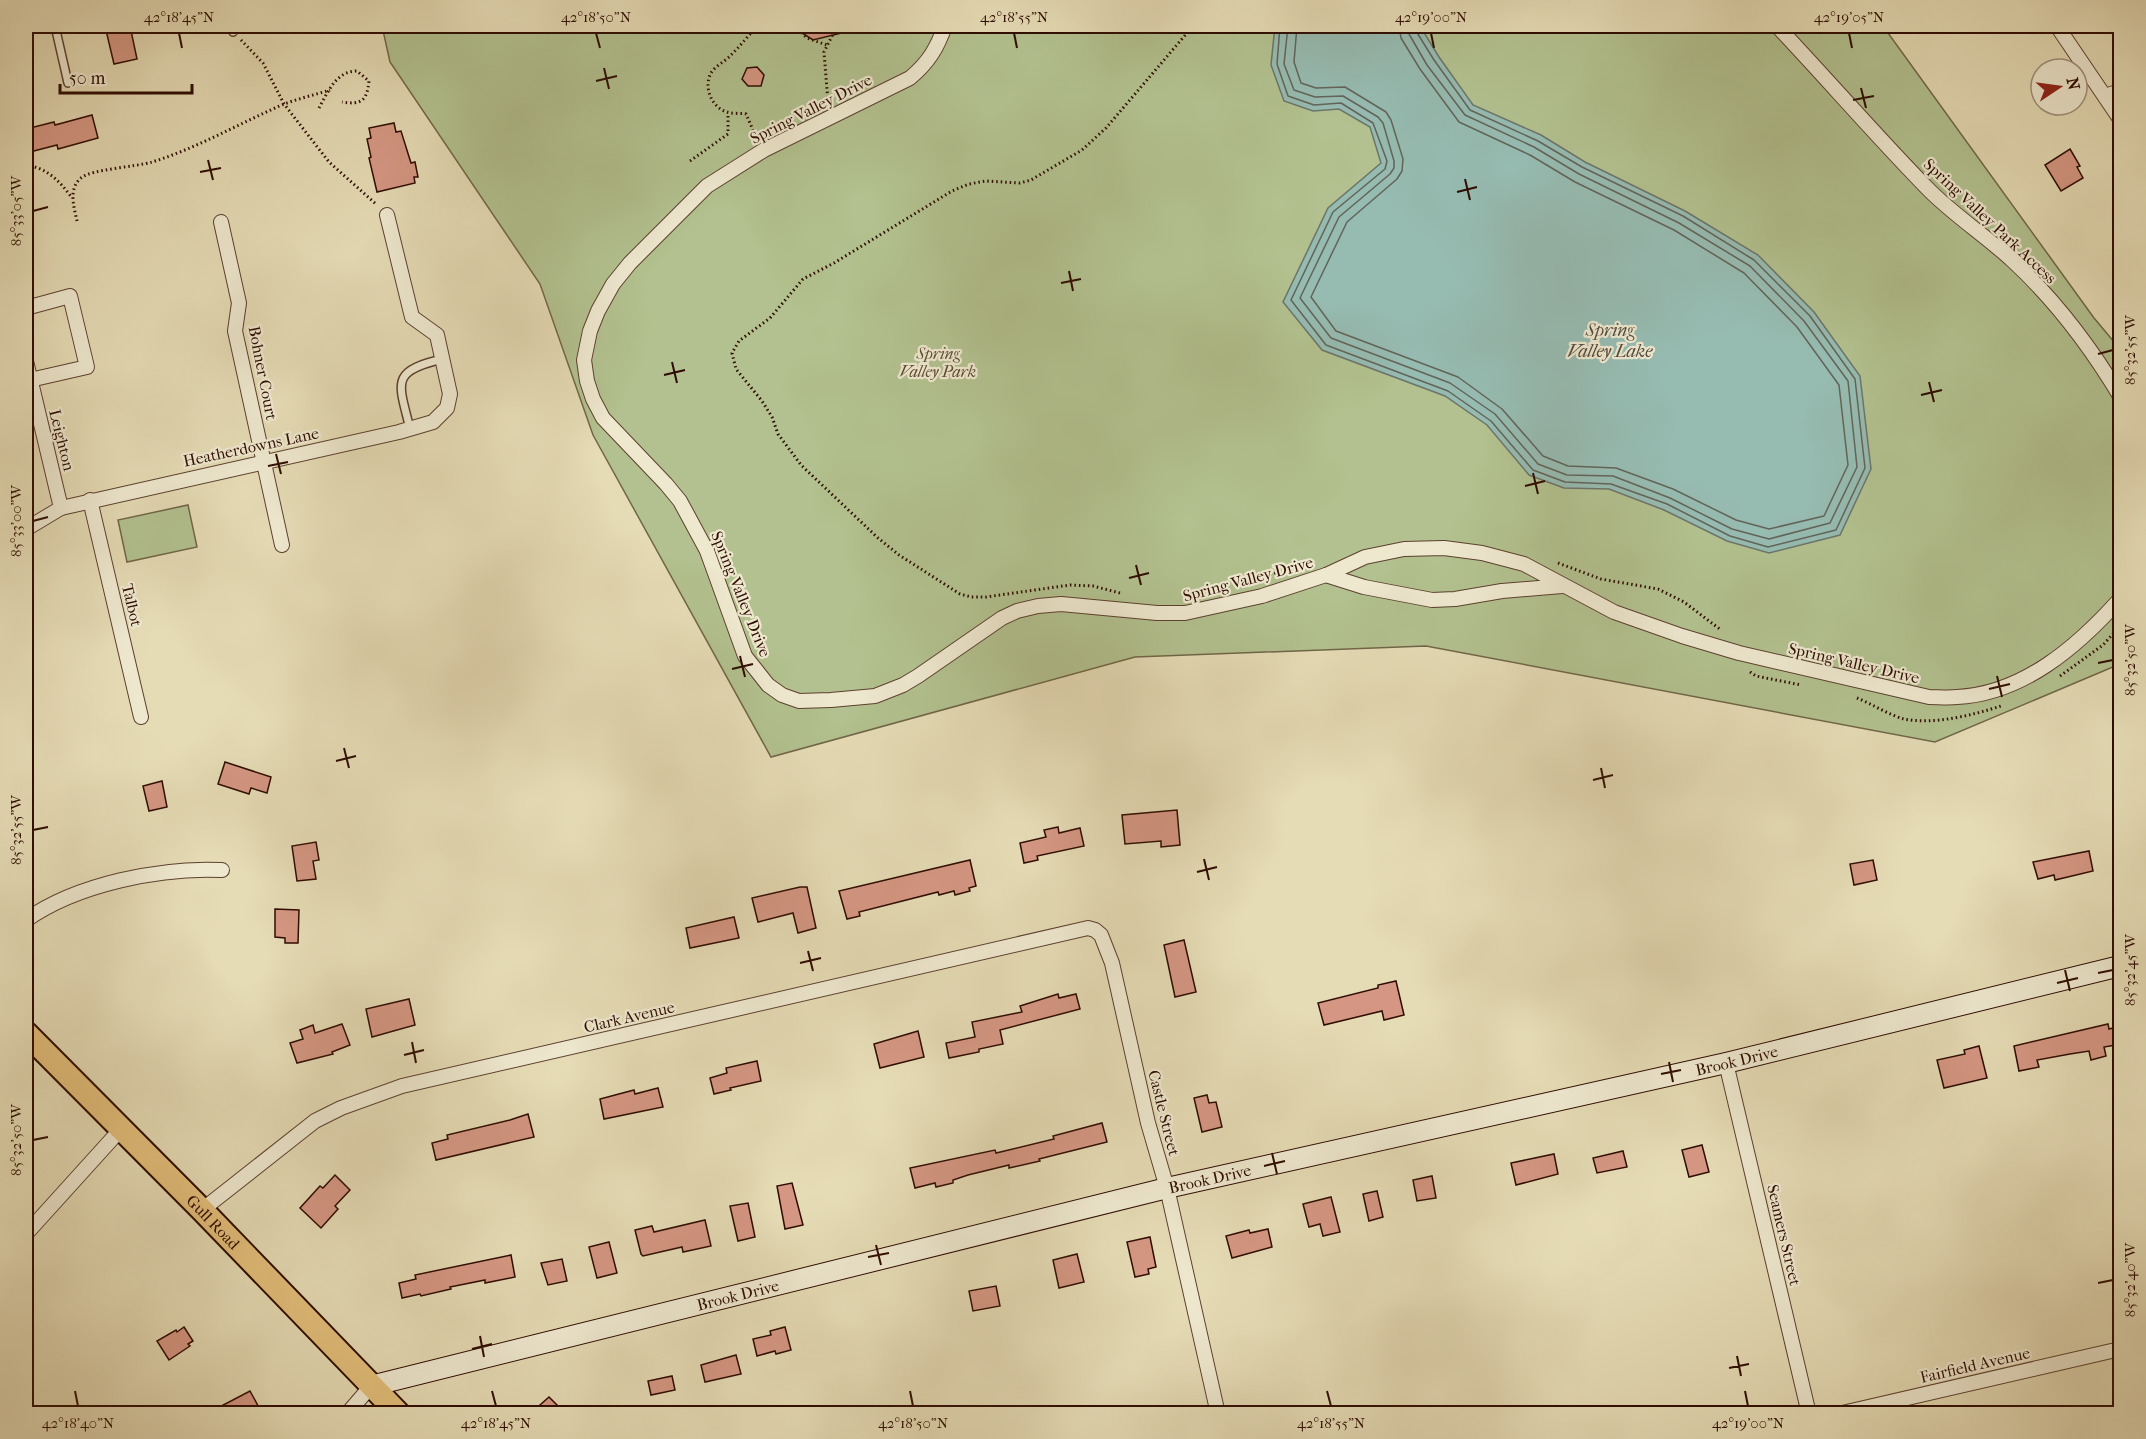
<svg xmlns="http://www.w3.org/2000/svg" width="2146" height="1439" font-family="'IM FELL French Canon',serif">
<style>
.green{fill:#b2c18f;stroke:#706648;stroke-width:1.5}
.water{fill:#96bbb1;stroke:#6c756b;stroke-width:1.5}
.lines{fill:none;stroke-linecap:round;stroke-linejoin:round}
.shore{stroke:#626459;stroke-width:1.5}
.building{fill:#d59783;stroke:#2e0c01;stroke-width:1.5}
.lane-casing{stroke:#5c402e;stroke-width:10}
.street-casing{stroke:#5c402e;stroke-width:16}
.secondary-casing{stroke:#2e0c01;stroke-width:22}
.primary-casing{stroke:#2e0c01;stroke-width:26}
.path{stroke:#2e0c01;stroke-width:3;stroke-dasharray:1.5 3;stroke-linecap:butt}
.lane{stroke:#eee8cf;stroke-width:7}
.street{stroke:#eee8cf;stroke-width:14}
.secondary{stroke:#eee8cf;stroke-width:20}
.primary{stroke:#e2be7a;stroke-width:22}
.ticks{fill:none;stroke:#2e0c01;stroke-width:2}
.labels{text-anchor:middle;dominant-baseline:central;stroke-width:4.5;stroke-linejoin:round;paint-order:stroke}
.street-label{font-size:16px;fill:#2e0c01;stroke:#eee8cf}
.park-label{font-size:16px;font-style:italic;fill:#5c4b33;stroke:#eee8cf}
.water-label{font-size:18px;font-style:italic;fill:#52493f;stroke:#eee8cf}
.neatline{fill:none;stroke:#2e0c01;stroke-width:2}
.ticks-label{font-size:15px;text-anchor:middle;fill:#2e0c01}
</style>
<rect width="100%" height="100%" fill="#e5dbb5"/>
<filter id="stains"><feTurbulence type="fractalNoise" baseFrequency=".00333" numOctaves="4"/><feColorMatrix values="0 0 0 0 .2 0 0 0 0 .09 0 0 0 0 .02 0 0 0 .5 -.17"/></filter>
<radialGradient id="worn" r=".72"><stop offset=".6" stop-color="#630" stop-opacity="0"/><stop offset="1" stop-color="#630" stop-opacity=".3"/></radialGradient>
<g class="green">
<polygon points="382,26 1883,26 2094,318 2120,349 2120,664 1935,742 1426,646 1135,657 771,757 593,435 540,284 390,62"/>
<polygon points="188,505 197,547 127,562 118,520"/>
</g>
<polygon class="water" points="1275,26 1420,26 1439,57 1473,105 1541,135 1585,162 1685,211 1758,255 1814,312 1860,376 1871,469 1840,535 1769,553 1727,541 1664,510 1609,489 1564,488 1529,475 1487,425 1445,396 1322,350 1283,302 1328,208 1381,163 1370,127 1339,109 1313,111 1284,101 1271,65"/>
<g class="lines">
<g class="shore">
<polyline points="1280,26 1277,64 1288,96 1314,105 1341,103 1373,123 1387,161 1385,169 1333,212 1291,300 1326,345 1448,391 1491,421 1533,470 1565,482 1611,484 1667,504 1730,536 1768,547 1836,530 1865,468 1855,379 1810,316 1754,260 1683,216 1582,167 1538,141 1470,110 1434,60 1416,31 1415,26"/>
<polyline points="1288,26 1284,64 1294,90 1315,97 1343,96 1378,117 1383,123 1394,161 1394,168 1390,174 1339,217 1300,298 1331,338 1450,383 1495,414 1538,464 1567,475 1613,476 1670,498 1732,529 1769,539 1830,523 1857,467 1848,381 1804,321 1750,266 1679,223 1579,174 1534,147 1465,115 1427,65 1409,34 1408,26"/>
<polyline points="1297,26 1294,62 1301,83 1316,88 1345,87 1386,112 1391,120 1403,159 1402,171 1397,179 1347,222 1311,297 1336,331 1458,377 1502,409 1543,456 1568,466 1616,468 1673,489 1736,520 1769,529 1824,516 1848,465 1839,385 1797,327 1744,273 1674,230 1575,182 1530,155 1459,122 1420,69 1401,38 1399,26"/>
</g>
</g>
<g class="building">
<polygon points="105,26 130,26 137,59 114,64"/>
<polygon points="791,26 850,26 850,31 813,40"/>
<polygon points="757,67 764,75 761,86 748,86 742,79 747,68"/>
<polygon points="92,115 98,138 58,149 57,145 26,153 26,129 54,122 55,125"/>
<polygon points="394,123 396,132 401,131 411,163 415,162 418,177 414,177 415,183 377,192 369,158 371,157 367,139 371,138 369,128"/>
<polygon points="2070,149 2080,166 2077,167 2083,178 2061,191 2045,165"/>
<polygon points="225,762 271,777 267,793 251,788 249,794 218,784"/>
<polygon points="162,781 167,807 149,811 143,786"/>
<polygon points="1177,810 1180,845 1161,847 1161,841 1125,844 1122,815"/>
<polygon points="1058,827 1059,833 1080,828 1084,846 1037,856 1038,860 1024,863 1020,843 1046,837 1044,830"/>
<polygon points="316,842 319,860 313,861 316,879 297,881 292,846"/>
<polygon points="2089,851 2093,871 2055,880 2054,875 2038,879 2033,862"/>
<polygon points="970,860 976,886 969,888 970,891 955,895 954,891 939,895 938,892 859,912 860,916 847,919 839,891"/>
<polygon points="1873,860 1877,880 1854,885 1850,864"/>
<polygon points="800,887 807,887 816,928 798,933 793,913 758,922 752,898"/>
<polygon points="275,909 299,910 298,943 285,943 285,938 275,937"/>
<polygon points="734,917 739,938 690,948 686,928"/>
<polygon points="1184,940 1196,992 1175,997 1164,945"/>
<polygon points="1396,981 1404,1015 1384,1020 1382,1011 1324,1025 1318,1003 1378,988 1378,985"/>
<polygon points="1058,994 1059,998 1076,994 1080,1009 1000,1030 1003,1044 979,1049 979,1052 949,1058 946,1043 975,1037 972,1022 1022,1012 1020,1006"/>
<polygon points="409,999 415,1025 372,1037 366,1009"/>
<polygon points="342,1024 350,1045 332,1052 333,1054 297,1063 290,1043 303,1039 300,1030 313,1025 315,1033"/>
<polygon points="2108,1024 2109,1029 2121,1026 2121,1044 2104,1047 2106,1056 2091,1060 2089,1051 2070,1054 2037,1060 2039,1067 2019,1071 2014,1046"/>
<polygon points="918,1031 924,1057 880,1068 874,1044"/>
<polygon points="1979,1046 1987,1078 1944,1088 1937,1060 1965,1054 1964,1050"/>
<polygon points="757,1061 761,1081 730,1088 731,1090 714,1094 710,1078 727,1073 726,1068"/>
<polygon points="658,1088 663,1107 604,1119 600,1099 634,1090 635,1094"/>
<polygon points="1207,1095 1209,1103 1216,1102 1222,1127 1202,1132 1194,1098"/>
<polygon points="528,1114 534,1137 436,1160 432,1143 448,1139 447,1135 510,1120"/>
<polygon points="1102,1123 1107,1142 1039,1159 1040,1161 1009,1168 1009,1165 968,1175 953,1180 953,1183 936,1187 935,1183 915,1188 910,1168 995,1150 996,1153 1054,1139 1053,1136"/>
<polygon points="1702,1145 1709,1172 1689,1177 1682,1150"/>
<polygon points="1623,1151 1627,1167 1597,1173 1593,1158"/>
<polygon points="1554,1154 1558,1174 1516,1185 1511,1163"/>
<polygon points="335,1175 350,1190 335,1206 338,1209 321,1228 300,1208 320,1186 323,1188"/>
<polygon points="1432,1176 1436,1198 1417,1201 1413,1180"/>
<polygon points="792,1183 803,1225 785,1229 777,1186"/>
<polygon points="1377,1191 1383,1217 1369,1221 1363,1194"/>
<polygon points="1331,1197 1340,1232 1323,1236 1320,1224 1309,1227 1303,1204"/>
<polygon points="748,1203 755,1237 738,1241 730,1206"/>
<polygon points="705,1220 711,1246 683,1252 682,1247 643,1256 641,1254 635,1230 652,1226 654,1232"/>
<polygon points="1268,1229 1272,1247 1232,1258 1226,1236 1249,1230 1250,1233"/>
<polygon points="1150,1237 1156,1267 1148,1269 1149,1274 1135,1277 1127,1242"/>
<polygon points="609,1242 617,1273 597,1278 589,1247"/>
<polygon points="1077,1254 1084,1282 1059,1288 1053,1260"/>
<polygon points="511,1255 515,1277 485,1283 485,1280 450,1287 451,1289 421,1296 420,1294 402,1298 399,1283 416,1279 415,1275"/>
<polygon points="562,1259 567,1281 548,1285 541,1263"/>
<polygon points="996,1286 1000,1306 973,1311 969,1291"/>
<polygon points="184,1327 193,1341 188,1344 190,1346 169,1360 157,1341 176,1330 177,1332"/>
<polygon points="785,1327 791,1350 776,1354 775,1351 757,1356 753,1339 771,1335 770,1331"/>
<polygon points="736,1355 741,1374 705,1382 701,1365"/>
<polygon points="672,1376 675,1390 651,1395 648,1381"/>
<polygon points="250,1391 262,1413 208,1413"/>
<polygon points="549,1397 558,1406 551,1413 531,1413"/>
</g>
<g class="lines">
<defs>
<g id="lane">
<polyline points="55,26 68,83"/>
<polyline points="232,26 233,32"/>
<path d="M410,429C399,383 389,371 443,359"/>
</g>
<g id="street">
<path d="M945,26C937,48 929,62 910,78L764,150L707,186L630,263L613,284L598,311L590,331L584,360L587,381L593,399L603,418L666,484L680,501L707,551L745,656L768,685L782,695L799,701L831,700L875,696L903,685L918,676L1002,618L1017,611L1038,606L1061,604L1157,613H1185L1262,596L1326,575L1365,557L1404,549L1444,548L1482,553L1524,564L1614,612L1682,636L1739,653L1929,697C1938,697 1948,698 1957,697C2023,694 2078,646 2120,599"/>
<path d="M1777,26C1828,80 1877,137 1929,190C1955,216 1986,236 2013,261C2056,301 2090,346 2120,396"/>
<polyline points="2057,26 2120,119"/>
<polyline points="2105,96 2120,91"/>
<polyline points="221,222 239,303 235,331 282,545"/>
<polyline points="26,308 70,296 87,367 30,380"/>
<polyline points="26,361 61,508"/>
<polyline points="90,500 141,717"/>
<polyline points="26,529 61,508 399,432 433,422 447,408 450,394 437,335 412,317 387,215"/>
<polyline points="1326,575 1364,587 1432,600 1455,599 1502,591 1562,586"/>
<path d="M26,920C77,884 161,867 222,870"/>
<polyline points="1726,1063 1809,1414"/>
<polyline points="202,1210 315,1121 341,1108 402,1086 1088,928 1095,930 1101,935 1112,963 1148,1123 1167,1188 1218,1414"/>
<polyline points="26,1234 121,1129"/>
<polyline points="347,1414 371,1386"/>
<polyline points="1838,1414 2120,1349"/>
</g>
<g id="secondary">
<path id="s1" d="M371,1386L1167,1188L1726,1063L2120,966"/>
</g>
<g id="primary">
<path id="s2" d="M26,1033L202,1210L399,1414"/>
</g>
</defs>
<use href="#lane" class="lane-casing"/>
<use href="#street" class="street-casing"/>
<use href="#secondary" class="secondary-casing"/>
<use href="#primary" class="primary-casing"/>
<g class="path">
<polyline points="795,26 807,38 827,45"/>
<polyline points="241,40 263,63 284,104 329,162 377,205"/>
<polyline points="828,102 824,52 837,26"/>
<path d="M319,108C328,92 336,71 357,71L369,81C367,101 361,105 342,102"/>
<path d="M757,139L746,114C740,113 732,114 727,112C712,108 703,87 711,73C715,66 726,61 732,54C741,45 749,35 757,26"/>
<polyline points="690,161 728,134 728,113"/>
<path d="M26,165C47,168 60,181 72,198"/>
<path d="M77,221C74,207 68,189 81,178C91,169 136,167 152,162C194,149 233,127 273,109C291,100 311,96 330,90"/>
<polyline points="1558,563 1601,579 1658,589 1684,602 1721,630"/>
<polyline points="1244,582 1287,570"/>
<polyline points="1120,593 1093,586 1070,585 986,597 971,597 960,594 899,555 878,538 801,465 778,434 772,417 762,401 736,369 732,353 739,341 770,318 803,279 834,263 952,191 969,184 986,181 1020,183 1031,180 1082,150 1106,128 1193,26"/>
<polyline points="1750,672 1756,676 1801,685"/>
<polyline points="2060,676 2103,645 2120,626"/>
<path d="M1857,698C1872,704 1889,715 1904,719C1934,725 1973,715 2001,706"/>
</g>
<use href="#lane" class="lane"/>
<use href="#street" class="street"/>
<use href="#secondary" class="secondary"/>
<use href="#primary" class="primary"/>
</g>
<path class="ticks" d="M179,33L182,48M596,33L600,48M1014,33L1017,48M1431,33L1434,48M1849,33L1852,48M604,68L609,89M596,81L617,76M1861,88L1866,108M1853,100L1874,96M208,160L213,180M200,172L221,168M1465,179L1470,200M1457,192L1477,187M33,211L48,207M1069,271L1073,291M1061,283L1081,279M2098,354L2113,350M672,362L677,383M664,375L685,370M1929,382L1934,402M1921,395L1942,390M276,454L281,474M268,466L288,462M1533,473L1538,494M1525,486L1545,481M33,521L48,517M1136,565L1141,585M1129,578L1149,573M740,656L745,677M2098,663L2113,660M732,669L753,664M1997,676L2002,697M1989,689L2010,684M344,748L349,768M336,761L356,756M1601,768L1605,788M1593,780L1613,775M33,830L48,827M1204,859L1209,880M1197,872L1217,867M808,951L813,971M800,963L821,958M2065,970L2070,991M2098,973L2113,970M2057,983L2078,978M412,1042L416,1063M404,1055L424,1050M1669,1062L1673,1082M1661,1074L1681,1070M33,1140L48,1137M1272,1153L1277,1174M1264,1166L1285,1161M876,1245L881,1265M868,1257L889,1253M2098,1283L2113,1280M480,1336L484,1357M472,1349L492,1344M1737,1356L1741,1376M1729,1368L1749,1364M75,1391L78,1406M492,1391L496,1406M910,1391L913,1406M1327,1391L1331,1406M1745,1391L1748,1406"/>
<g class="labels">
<g class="street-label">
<text transform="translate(811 109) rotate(-27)">Spring Valley Drive</text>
<text transform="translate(1990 221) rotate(43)">Spring Valley Park Access</text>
<text transform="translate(263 373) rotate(79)">Bohner Court</text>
<text transform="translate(62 440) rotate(76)">Leighton</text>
<text transform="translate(251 447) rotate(-12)">Heatherdowns Lane</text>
<text transform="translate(1248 579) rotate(-15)">Spring Valley Drive</text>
<text transform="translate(741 594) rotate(68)">Spring Valley Drive</text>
<text transform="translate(132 605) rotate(77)">Talbot</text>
<text transform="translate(1854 663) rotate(13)">Spring Valley Drive</text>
<text transform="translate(629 1017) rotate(-13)">Clark Avenue</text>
<text stroke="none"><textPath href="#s1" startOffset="1404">Brook Drive</textPath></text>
<text transform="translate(1164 1113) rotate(76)">Castle Street</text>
<text stroke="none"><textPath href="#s1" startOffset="864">Brook Drive</textPath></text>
<text stroke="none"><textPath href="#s2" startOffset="266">Gull Road</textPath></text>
<text transform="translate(1784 1235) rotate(77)">Seamers Street</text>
<text stroke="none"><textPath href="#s1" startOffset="378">Brook Drive</textPath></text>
<text transform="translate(1975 1365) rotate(-13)">Fairfield Avenue</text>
</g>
<g class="park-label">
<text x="938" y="353">Spring<tspan x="938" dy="18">Valley Park</tspan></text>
</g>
<g class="water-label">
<text x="1610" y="330">Spring<tspan x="1610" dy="21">Valley Lake</tspan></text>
</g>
</g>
<rect width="2146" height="1439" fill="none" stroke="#e5dbb5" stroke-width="66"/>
<g transform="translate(2059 87) rotate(77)"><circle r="28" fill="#eee8cf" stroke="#a1907d" stroke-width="1.5"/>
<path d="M0-4.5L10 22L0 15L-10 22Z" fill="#8f2418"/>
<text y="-9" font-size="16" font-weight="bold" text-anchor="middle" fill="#2e0c01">N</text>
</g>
<path d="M60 84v9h132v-9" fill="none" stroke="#2e0c01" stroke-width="3"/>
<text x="69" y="84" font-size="18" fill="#2e0c01" stroke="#eee8cf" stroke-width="4.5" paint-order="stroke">50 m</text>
<rect x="33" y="33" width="2080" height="1373" class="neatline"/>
<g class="ticks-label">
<text x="179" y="22">42°18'45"N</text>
<text x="596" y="22">42°18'50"N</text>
<text x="1014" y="22">42°18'55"N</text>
<text x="1431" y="22">42°19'00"N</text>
<text x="1849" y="22">42°19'05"N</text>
<text transform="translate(16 211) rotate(-90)" y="5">85°33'05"W</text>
<text transform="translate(2130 350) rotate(-90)" y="5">85°32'55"W</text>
<text transform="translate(16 521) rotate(-90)" y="5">85°33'00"W</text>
<text transform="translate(2130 660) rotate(-90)" y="5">85°32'50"W</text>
<text transform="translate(16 830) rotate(-90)" y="5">85°32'55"W</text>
<text transform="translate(2130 970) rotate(-90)" y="5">85°32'45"W</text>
<text transform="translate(16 1140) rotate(-90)" y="5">85°32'50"W</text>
<text transform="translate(2130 1280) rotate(-90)" y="5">85°32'40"W</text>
<text x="78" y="1428">42°18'40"N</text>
<text x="496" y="1428">42°18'45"N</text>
<text x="913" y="1428">42°18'50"N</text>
<text x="1331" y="1428">42°18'55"N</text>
<text x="1748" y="1428">42°19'00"N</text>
</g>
<rect width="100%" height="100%" filter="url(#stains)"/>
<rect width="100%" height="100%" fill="url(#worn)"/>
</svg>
